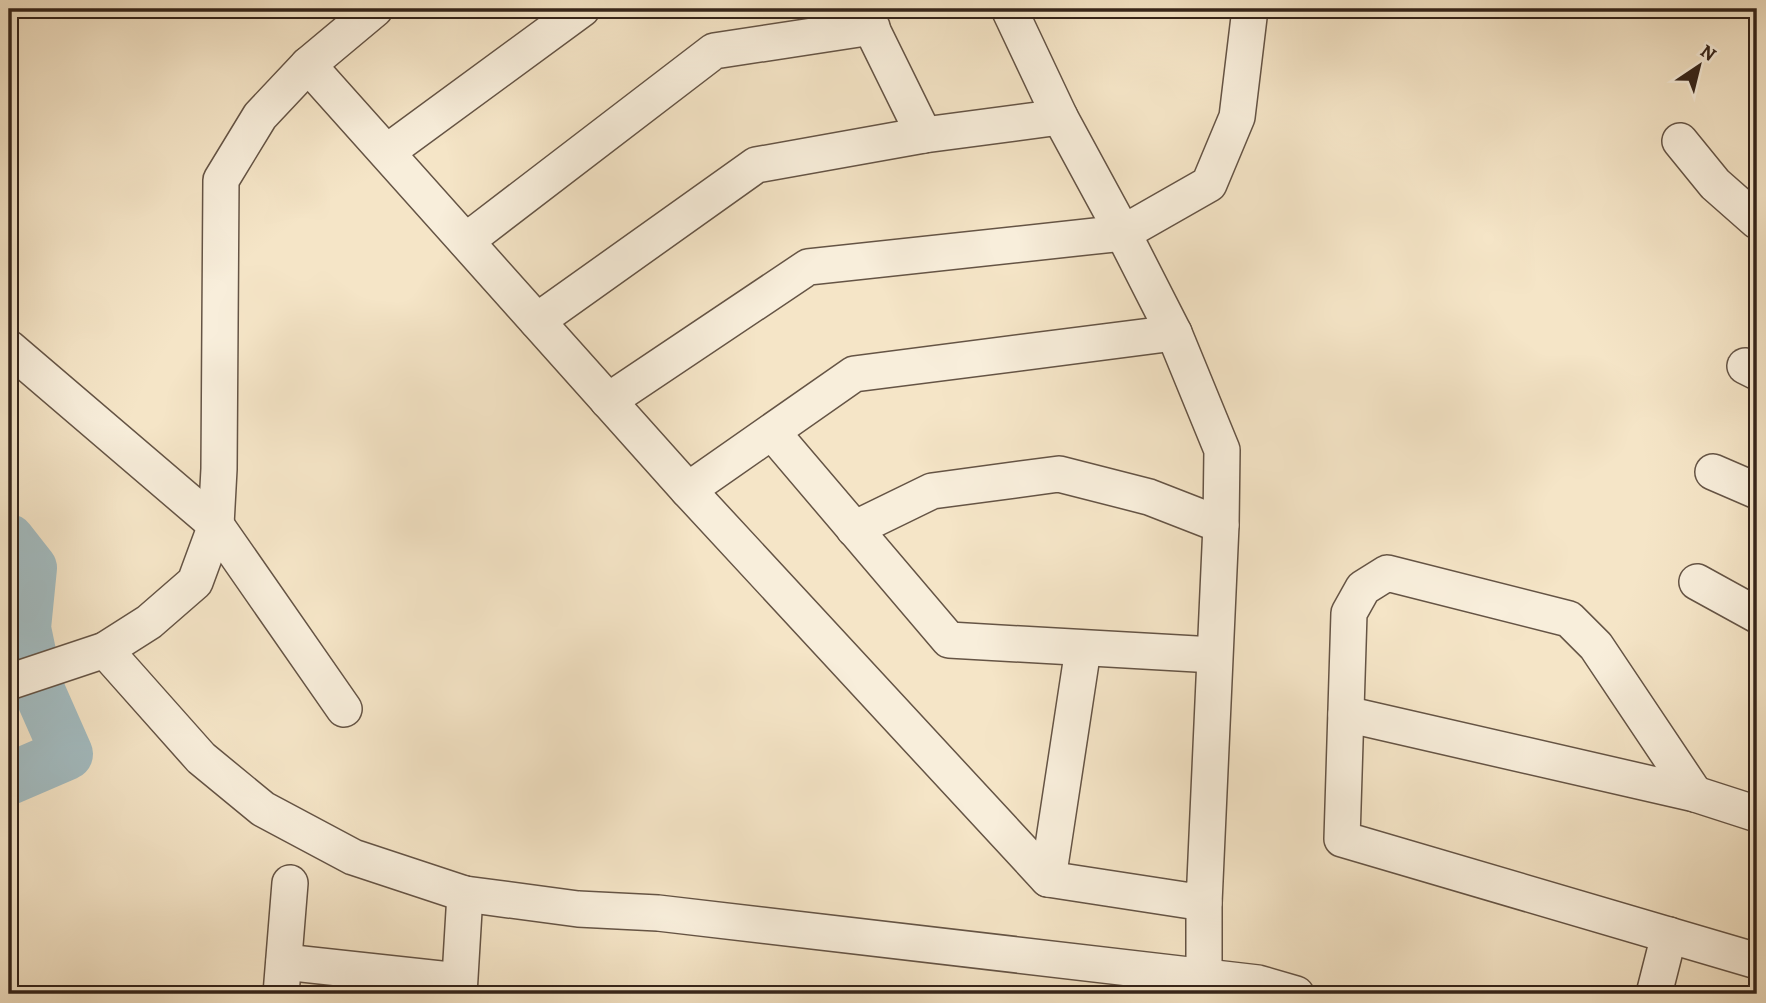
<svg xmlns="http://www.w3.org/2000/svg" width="1766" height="1003" font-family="Alegreya,serif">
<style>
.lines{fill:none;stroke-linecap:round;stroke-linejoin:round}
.river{stroke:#a3bcc1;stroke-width:52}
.minor-casing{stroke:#655445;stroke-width:38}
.minor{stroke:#f8eedb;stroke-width:35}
</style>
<rect width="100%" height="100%" fill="#f5e5c7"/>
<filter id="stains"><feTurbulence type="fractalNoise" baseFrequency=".00286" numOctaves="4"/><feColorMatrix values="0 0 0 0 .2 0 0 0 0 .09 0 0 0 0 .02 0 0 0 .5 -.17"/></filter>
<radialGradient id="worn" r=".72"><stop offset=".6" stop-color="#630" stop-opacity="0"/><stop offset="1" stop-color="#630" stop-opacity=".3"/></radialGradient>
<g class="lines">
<polyline class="river" points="9,540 31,568 25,628 37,686 67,754 9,779"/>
<defs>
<g id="minor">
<polyline points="862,9 924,135"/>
<polyline points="308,65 688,490 1048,879 1204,903 1221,525 1222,450 1174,333 1123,233 1060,117 1009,9"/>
<polyline points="1680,141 1715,184 1757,221"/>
<polyline points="387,152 582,9"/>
<polyline points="466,241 714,51 872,27"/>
<polyline points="537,321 756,165 924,135 1060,117"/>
<polyline points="9,348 216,525 344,709"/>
<polyline points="1745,366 1757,372"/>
<polyline points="608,401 808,267 1123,233 1209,184 1237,117 1250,9"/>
<polyline points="772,432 949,640 1214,655"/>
<polyline points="1713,472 1757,491"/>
<polyline points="688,490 854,374 1174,333"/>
<polyline points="854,529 932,491 1059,474 1149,497 1221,525"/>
<polyline points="1697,582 1757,615"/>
<polyline points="105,650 201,758 263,809 353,857 465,894 578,909 658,913 1258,983 1296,994"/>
<polyline points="9,682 105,650 149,622 195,582 216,525 219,469 221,180 260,116 308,65 375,9"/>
<polyline points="1346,714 1695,794 1757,814"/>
<polyline points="1695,794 1596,646 1569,619 1387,573 1363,588 1349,613 1342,839 1757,961"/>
<polyline points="1048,879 1083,649"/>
<polyline points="1204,903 1204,977"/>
<polyline points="284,962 459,981"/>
<polyline points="281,994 290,883"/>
<polyline points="459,994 465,894"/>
<polyline points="1654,994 1669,935"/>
</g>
</defs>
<use href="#minor" class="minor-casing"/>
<use href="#minor" class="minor"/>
</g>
<rect width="1766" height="1003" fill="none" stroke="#f5e5c7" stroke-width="35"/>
<rect x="10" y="10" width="1745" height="982" fill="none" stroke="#35241a" stroke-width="3.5"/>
<rect x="18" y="18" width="1731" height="968" fill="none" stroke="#35241a" stroke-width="2"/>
<g transform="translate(1699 66) rotate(35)" stroke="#f8eedb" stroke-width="5" paint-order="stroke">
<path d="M0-5L12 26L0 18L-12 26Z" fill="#35241a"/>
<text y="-10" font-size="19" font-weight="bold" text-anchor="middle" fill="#35241a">N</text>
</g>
<rect width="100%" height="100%" filter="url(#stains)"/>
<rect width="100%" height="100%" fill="url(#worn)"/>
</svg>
